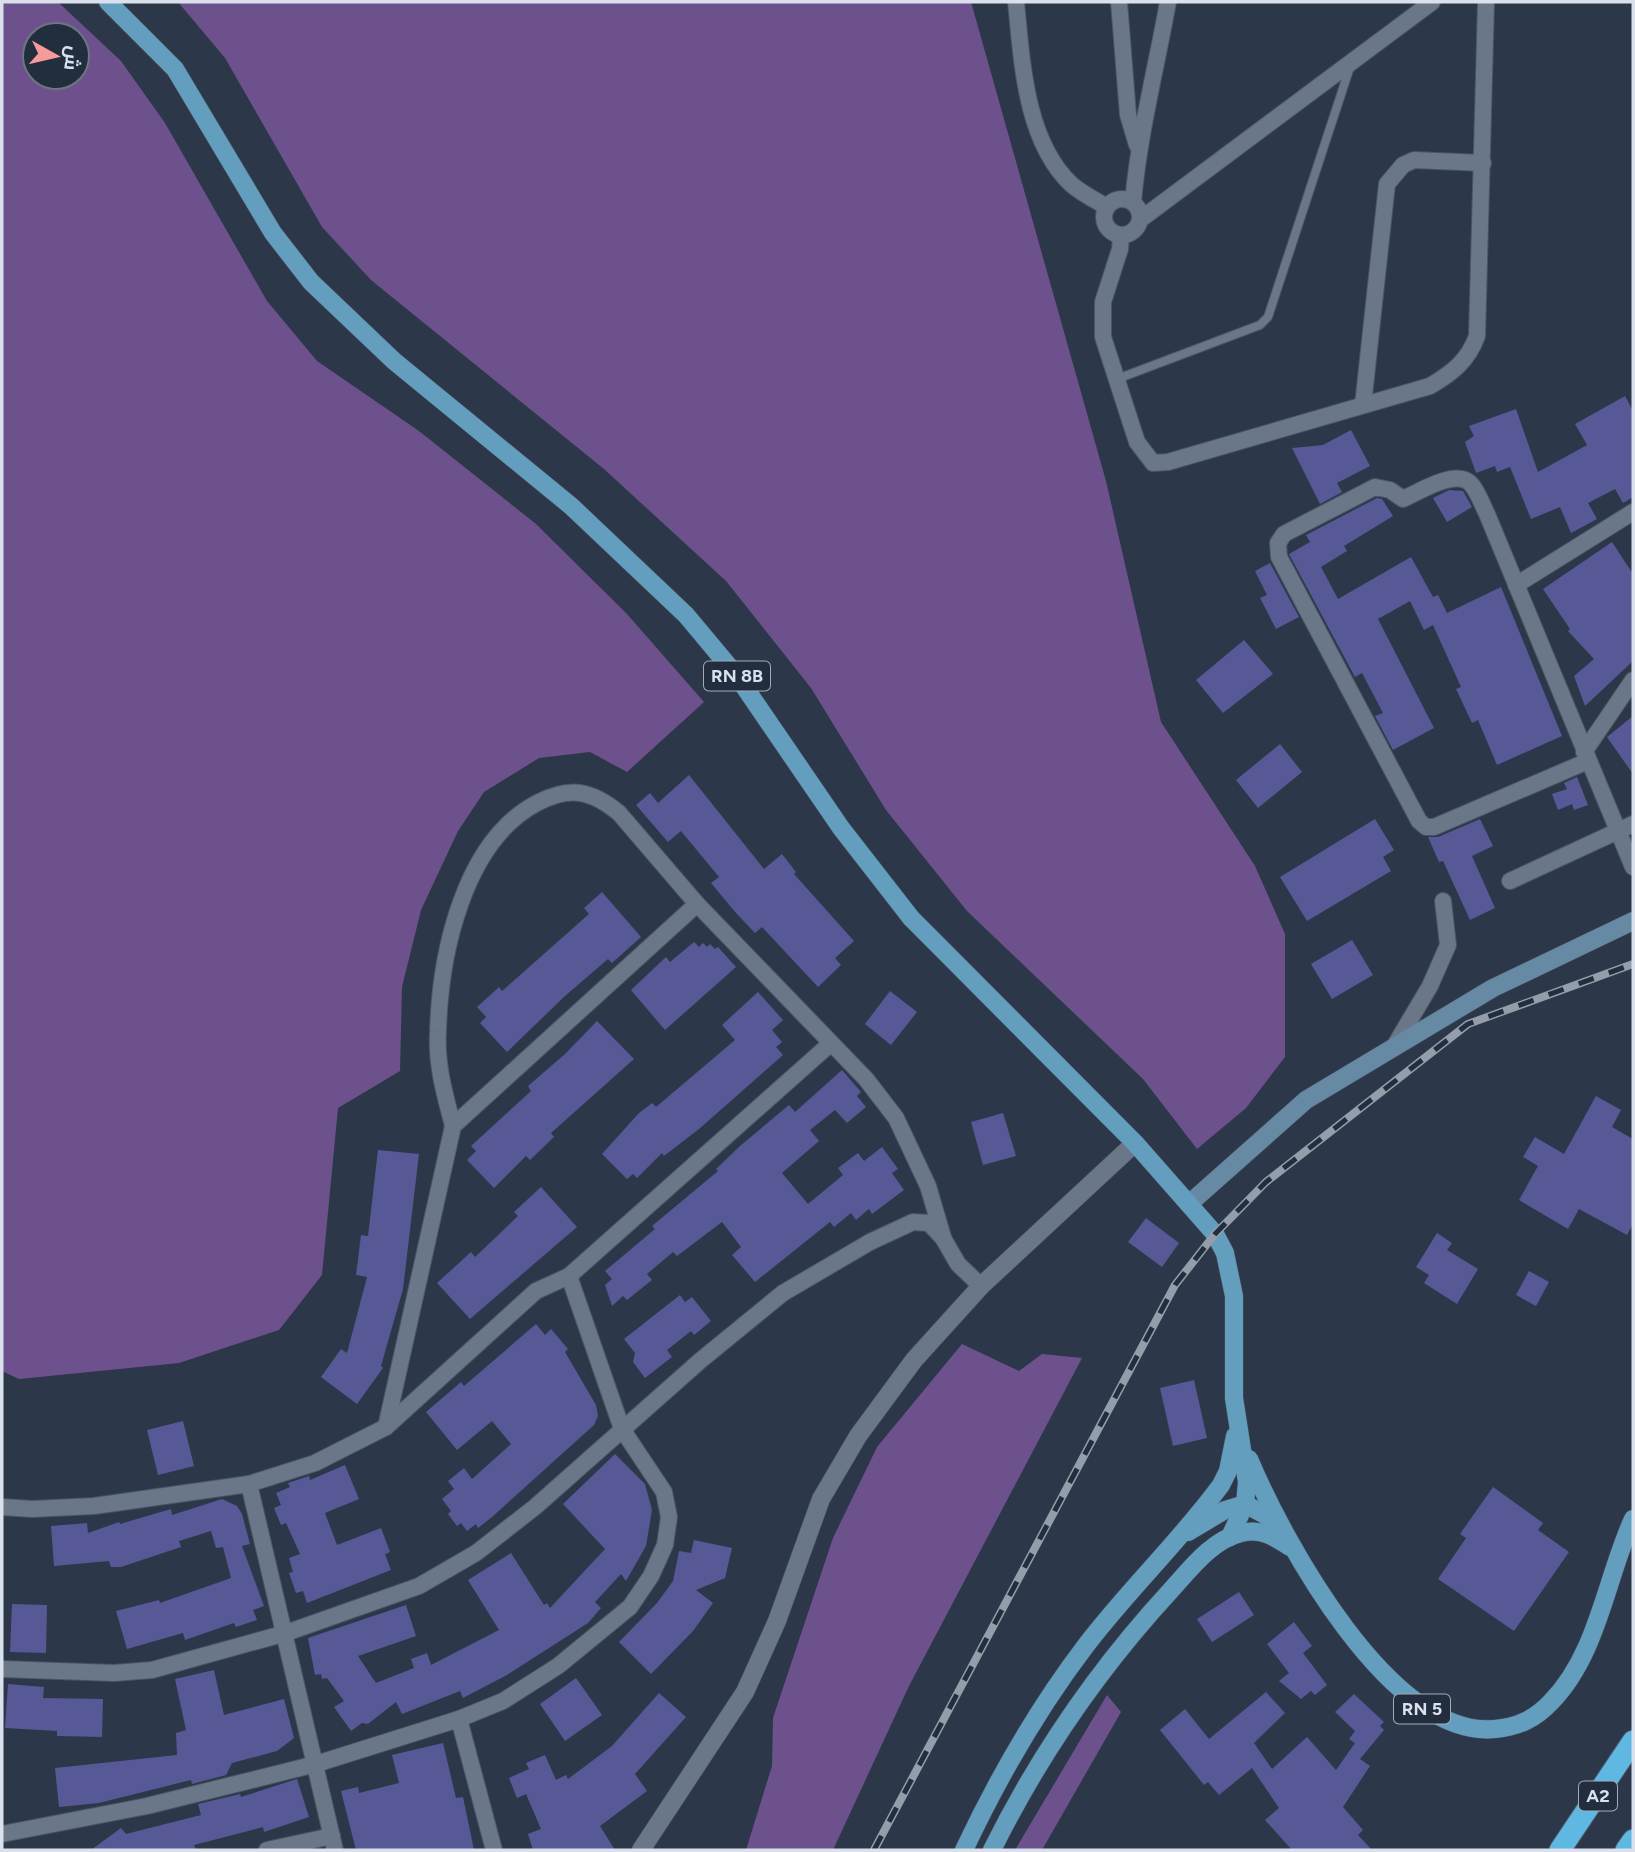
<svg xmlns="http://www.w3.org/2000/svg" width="1635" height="1852" font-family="Figtree,Cairo,sans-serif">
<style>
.green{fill:#6d518c;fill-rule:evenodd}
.building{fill:#565996}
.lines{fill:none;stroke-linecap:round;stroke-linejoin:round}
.service-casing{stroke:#4b5563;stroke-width:10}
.minor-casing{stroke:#4b5563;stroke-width:18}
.tertiary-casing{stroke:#4b5563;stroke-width:19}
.secondary-casing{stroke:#4b5563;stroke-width:19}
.primary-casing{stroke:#4b5563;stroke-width:19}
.motorway-casing{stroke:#4b5563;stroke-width:23}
.service{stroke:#697789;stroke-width:8}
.minor{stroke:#697789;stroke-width:16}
.tertiary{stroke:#697789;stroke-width:18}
.secondary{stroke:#668aa4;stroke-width:18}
.primary{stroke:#639ebe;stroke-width:18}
.motorway{stroke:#5fb8e2;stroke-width:21}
.rail-casing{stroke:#949daa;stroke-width:8}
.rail{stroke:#222e3e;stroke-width:5;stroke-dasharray:16;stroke-linecap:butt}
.labels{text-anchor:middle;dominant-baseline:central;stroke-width:5;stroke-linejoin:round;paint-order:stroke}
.shield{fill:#222e3e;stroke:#a3abb8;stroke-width:2}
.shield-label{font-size:18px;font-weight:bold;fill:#dae1ec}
</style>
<rect width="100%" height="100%" fill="#2c3849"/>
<g class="green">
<path d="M2,2H58L121,61L165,123L267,301L317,361L419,431L536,524L627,614L704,702L627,772L590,752L539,758L484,792L458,831L421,910L402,987L400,1071L338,1108L322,1275L279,1330L179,1363L19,1379L2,1371ZM35,35H77V77H35Z"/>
<polygon points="178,2 971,2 1106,481 1161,722 1255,866 1285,934 1285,1057 1246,1108 1197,1149 1143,1079 967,911 886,810 811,688 726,581 604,469 371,280 322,227 225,58"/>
<polygon points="962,1344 1019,1371 1042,1354 1082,1358 909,1686 833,1850 746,1850 772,1766 773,1718 833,1538 877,1447"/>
<polygon points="1107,1695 1121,1712 1042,1850 1015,1850"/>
</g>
<g class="building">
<polygon points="1625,396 1633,411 1633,497 1623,503 1615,489 1588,503 1597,519 1571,533 1560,507 1531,519 1510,467 1497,472 1495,466 1476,473 1465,442 1474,436 1469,426 1516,409 1538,472 1587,445 1575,424"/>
<polygon points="1351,430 1370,466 1337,483 1342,492 1320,504 1292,448 1323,445"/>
<polygon points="1449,490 1463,491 1472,507 1447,522 1433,498"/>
<polygon points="1377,498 1382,499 1393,516 1344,546 1347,551 1321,567 1338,599 1411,557 1433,597 1438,595 1447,613 1501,587 1562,736 1497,765 1478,720 1472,723 1456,689 1461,687 1433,625 1424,630 1410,601 1378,619 1434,728 1393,750 1375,716 1383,713 1362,673 1355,677 1289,554 1310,542 1306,535"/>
<polygon points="1612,542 1633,574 1633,661 1585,706 1574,676 1594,659 1568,631 1570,629 1543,589"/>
<polygon points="1270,563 1299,617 1276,629 1260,598 1267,595 1255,571"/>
<polygon points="1244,640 1273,674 1223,713 1196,680"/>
<polygon points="1633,716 1633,774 1607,737"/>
<polygon points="1280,744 1302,772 1258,808 1236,780"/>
<polygon points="689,775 764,869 782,854 796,872 794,874 854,941 835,958 841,965 818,987 762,927 755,933 736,913 711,883 719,877 681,831 668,842 636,805 650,793 658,803"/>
<polygon points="1577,777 1588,805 1574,810 1572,804 1558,810 1552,794 1567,789 1564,783"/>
<polygon points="1375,819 1394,850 1383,857 1391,871 1307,921 1280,877"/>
<polygon points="1480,819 1493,846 1472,856 1495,908 1470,920 1443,861 1439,862 1428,837 1438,837"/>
<polygon points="602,892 641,937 612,963 608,959 565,996 507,1052 480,1023 486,1017 477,1007 499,987 502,991 589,914 584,908"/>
<polygon points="1352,940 1373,975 1332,999 1311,964"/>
<polygon points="694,942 699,947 703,943 707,947 710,944 715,949 718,947 736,967 665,1030 631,990 666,957 670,962"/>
<polygon points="890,991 917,1012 891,1045 865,1024"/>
<polygon points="758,992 783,1020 772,1030 782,1042 776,1047 783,1055 699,1129 664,1156 662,1153 637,1178 633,1174 627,1179 602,1154 639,1113 652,1103 656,1107 735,1040 722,1025"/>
<polygon points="597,1021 634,1059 551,1133 554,1137 530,1160 526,1156 494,1188 467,1160 476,1151 471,1146 531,1091 528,1086 565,1054"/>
<polygon points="842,1070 861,1092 857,1096 866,1107 847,1123 835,1110 810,1130 819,1141 782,1173 808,1204 843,1175 838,1168 858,1153 864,1161 882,1147 898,1169 892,1173 904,1190 872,1214 869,1209 856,1220 851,1213 834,1227 830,1222 755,1282 732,1255 741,1247 722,1222 677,1256 673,1252 647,1274 652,1280 627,1300 623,1296 612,1306 605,1285 612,1279 605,1271 655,1229 652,1226 718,1171 716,1169 740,1146 789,1105 795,1112"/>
<polygon points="1596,1096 1621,1110 1612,1127 1633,1139 1633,1224 1627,1235 1579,1209 1568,1229 1519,1200 1538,1166 1523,1157 1535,1137 1564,1154"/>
<polygon points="1003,1113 1016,1156 983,1165 971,1122"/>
<polygon points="378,1150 419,1154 403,1289 381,1366 383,1368 357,1404 321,1377 341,1349 347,1353 367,1277 356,1275 361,1235 368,1236"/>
<polygon points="541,1187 577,1227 470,1319 437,1283 471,1252 475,1257 518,1216 514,1212"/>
<polygon points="1146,1218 1179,1243 1162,1267 1128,1242"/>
<polygon points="1437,1233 1452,1243 1447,1250 1478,1269 1457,1304 1424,1283 1429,1275 1416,1267"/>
<polygon points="1529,1271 1549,1282 1536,1306 1516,1295"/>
<polygon points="680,1295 685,1302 692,1297 711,1321 694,1335 691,1331 667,1350 672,1357 645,1378 633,1362 635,1353 624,1339"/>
<polygon points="536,1324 545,1335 551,1329 568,1349 565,1352 596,1405 598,1416 594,1425 492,1517 478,1528 476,1524 467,1531 461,1523 457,1526 448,1514 451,1511 442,1499 454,1489 448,1481 464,1468 472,1479 511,1444 492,1421 457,1450 426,1412 461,1382 464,1386"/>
<polygon points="1194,1380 1207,1438 1173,1446 1160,1388"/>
<polygon points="183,1421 194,1466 158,1475 147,1430"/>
<polygon points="615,1454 645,1484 652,1510 646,1546 626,1581 621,1574 595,1602 601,1608 588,1623 507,1675 463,1698 460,1691 402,1714 396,1702 368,1724 362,1723 351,1731 334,1707 344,1701 327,1678 322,1679 321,1674 315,1675 308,1638 406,1605 416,1636 358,1656 376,1683 414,1668 411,1659 427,1653 431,1665 499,1630 468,1580 511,1553 544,1605 547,1603 550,1608 605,1549 563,1504"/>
<polygon points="345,1465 359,1499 325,1513 337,1545 381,1528 390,1552 385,1554 391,1570 307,1603 303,1591 296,1593 289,1573 293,1572 289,1558 300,1554 286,1523 281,1525 274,1508 281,1505 276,1493 290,1487 288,1483 309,1476 310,1480"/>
<polygon points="1493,1487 1543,1523 1538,1530 1569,1552 1514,1631 1438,1579 1466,1538 1460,1534"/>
<polygon points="222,1499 237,1506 242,1514 250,1544 242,1546 264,1606 253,1610 257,1620 236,1627 234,1623 185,1640 183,1633 127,1649 116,1611 159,1600 160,1603 231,1578 223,1547 216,1548 211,1531 179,1541 181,1547 121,1567 111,1567 109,1561 54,1566 51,1526 87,1523 88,1533 119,1522 120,1524 171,1509 172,1515"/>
<polygon points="694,1540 732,1548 725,1578 696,1590 713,1603 693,1631 651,1674 619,1642 657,1603 673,1581 679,1551 691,1553"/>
<polygon points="1239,1592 1254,1615 1212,1642 1197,1619"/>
<polygon points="12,1604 47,1605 46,1653 10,1652"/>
<polygon points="1294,1622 1312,1646 1303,1653 1327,1685 1315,1695 1311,1691 1301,1699 1279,1681 1289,1673 1267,1644"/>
<polygon points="214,1670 224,1715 284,1699 294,1738 277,1751 232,1763 226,1775 192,1784 191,1780 99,1803 59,1807 55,1768 177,1755 176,1733 186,1730 175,1679"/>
<polygon points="576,1678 602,1715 565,1741 540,1704"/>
<polygon points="8,1684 44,1687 43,1698 103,1699 102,1737 57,1736 57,1731 5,1728"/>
<polygon points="1266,1692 1285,1713 1254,1743 1272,1769 1307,1737 1336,1770 1355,1743 1349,1739 1355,1731 1335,1712 1354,1694 1384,1722 1380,1726 1384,1730 1360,1759 1370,1766 1343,1807 1363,1830 1358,1835 1372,1850 1292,1850 1265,1820 1279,1808 1252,1768 1219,1795 1208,1782 1204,1785 1160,1730 1185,1709 1209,1739"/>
<polygon points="659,1693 686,1717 635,1774 647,1791 600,1826 615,1850 533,1850 528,1834 541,1829 526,1794 517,1798 509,1778 529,1769 526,1763 545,1755 556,1780 566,1775 568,1779 612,1746"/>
<polygon points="443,1743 456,1798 463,1797 474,1850 356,1850 341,1791 358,1787 359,1793 399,1783 392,1755"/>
<polygon points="297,1779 309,1817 264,1832 263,1827 256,1829 194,1845 196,1850 91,1850 121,1828 126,1834 201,1815 198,1804 240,1794 241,1797"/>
</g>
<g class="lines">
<defs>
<polyline id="service" points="1117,379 1260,325 1268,317 1350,67"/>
<g id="minor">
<path d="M1016,2C1022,61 1025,140 1071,184C1081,193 1095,200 1107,207"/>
<polyline points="1119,2 1128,115 1137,145"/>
<circle cx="1122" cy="217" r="18"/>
<path d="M1133,202C1139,134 1156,69 1168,2"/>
<polyline points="1141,219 1432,2"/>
<path d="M1121,236L1120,249L1103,302V337L1137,442L1153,463L1168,462L1430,386C1452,373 1468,361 1477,336L1486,2"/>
<polyline points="1363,405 1387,184 1403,165 1414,160 1483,163"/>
<polyline points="1516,585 1633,512"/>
<polyline points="1584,752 1633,680"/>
<path d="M1588,761L1434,827H1426L1419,821L1279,557L1278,543L1284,534L1375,487L1390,490L1403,499C1419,492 1456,468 1471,484C1478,492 1482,504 1487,514L1633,867"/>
<polyline points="1510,881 1633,824"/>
<polyline points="1395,1045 1430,986 1448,945 1443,901"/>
<path d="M453,1126C445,1095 436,1065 438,1032C440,955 463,842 537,803C570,786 591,790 619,813L697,904L866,1079L896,1118L928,1186L943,1237"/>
<polyline points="386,1427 453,1126 697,904"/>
<polyline points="249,1484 335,1850"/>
<polyline points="2,1507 32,1509 94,1506 249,1484 315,1463 386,1427 536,1291 569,1276 830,1044"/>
<polyline points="2,1669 114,1673 152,1670 286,1633 419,1586 476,1553 535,1507 701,1360 783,1293 870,1242 913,1222 929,1223 943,1238 958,1264 981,1286"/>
<polyline points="459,1719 494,1850"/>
<polyline points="2,1834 147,1806 316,1764 459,1719 503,1701 558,1666 630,1607 651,1576 665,1545 669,1517 664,1492 622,1429 569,1276"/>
<polyline points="267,1850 332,1836"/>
</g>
<polyline id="tertiary" points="641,1850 745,1692 777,1621 821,1499 858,1436 914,1360 981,1286 1135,1143"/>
<polyline id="secondary" points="1190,1203 1306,1100 1493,988 1633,921"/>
<g id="primary">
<polyline points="108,2 175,69 273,233 311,282 394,361 571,506 686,615 737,676 841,828 911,918 1135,1143 1215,1234 1225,1253 1234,1296 1234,1398 1247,1482 1245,1504 1230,1537"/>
<path d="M1249,1459C1284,1542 1391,1739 1495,1729C1518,1727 1535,1719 1551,1702C1598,1654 1606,1578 1633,1519"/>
<polyline points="1188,1532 1225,1510 1245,1504 1278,1522"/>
<path d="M964,1850C998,1778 1038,1708 1087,1644C1129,1589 1180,1541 1221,1485L1228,1471L1235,1436"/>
<path d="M992,1850C1039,1755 1100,1667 1172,1589C1191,1568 1212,1540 1241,1533C1261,1528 1273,1536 1290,1547"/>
</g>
<g id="motorway">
<polyline points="1560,1850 1633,1741"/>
<polyline points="1626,1850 1633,1840"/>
</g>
</defs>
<use href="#service" class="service-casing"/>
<use href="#minor" class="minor-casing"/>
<use href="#tertiary" class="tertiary-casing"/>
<use href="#secondary" class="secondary-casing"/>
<use href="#primary" class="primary-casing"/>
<use href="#motorway" class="motorway-casing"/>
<use href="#service" class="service"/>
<use href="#minor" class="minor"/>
<use href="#tertiary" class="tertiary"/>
<use href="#secondary" class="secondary"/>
<use href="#primary" class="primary"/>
<use href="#motorway" class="motorway"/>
<defs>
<polyline id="rail" points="874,1850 1175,1285 1215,1234 1266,1182 1468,1024 1633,964"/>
</defs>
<use href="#rail" class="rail-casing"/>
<use href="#rail" class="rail"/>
</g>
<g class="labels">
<g class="shield">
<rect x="704" y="661.5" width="66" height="29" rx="5"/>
<rect x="1394" y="1694.5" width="56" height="29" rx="5"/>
<rect x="1579" y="1781.5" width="38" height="29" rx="5"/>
</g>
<g class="shield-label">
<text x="737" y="676">RN 8B</text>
<text x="1422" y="1709">RN 5</text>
<text x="1598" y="1796">A2</text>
</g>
</g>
<rect width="1635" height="1852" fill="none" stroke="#dae1ec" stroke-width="7"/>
<g transform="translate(56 56) rotate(98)"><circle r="33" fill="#222e3e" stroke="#6c7684" stroke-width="2"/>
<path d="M0-5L12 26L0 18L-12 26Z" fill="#f59b9c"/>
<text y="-10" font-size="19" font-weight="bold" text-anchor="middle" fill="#dae1ec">ش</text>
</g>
</svg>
